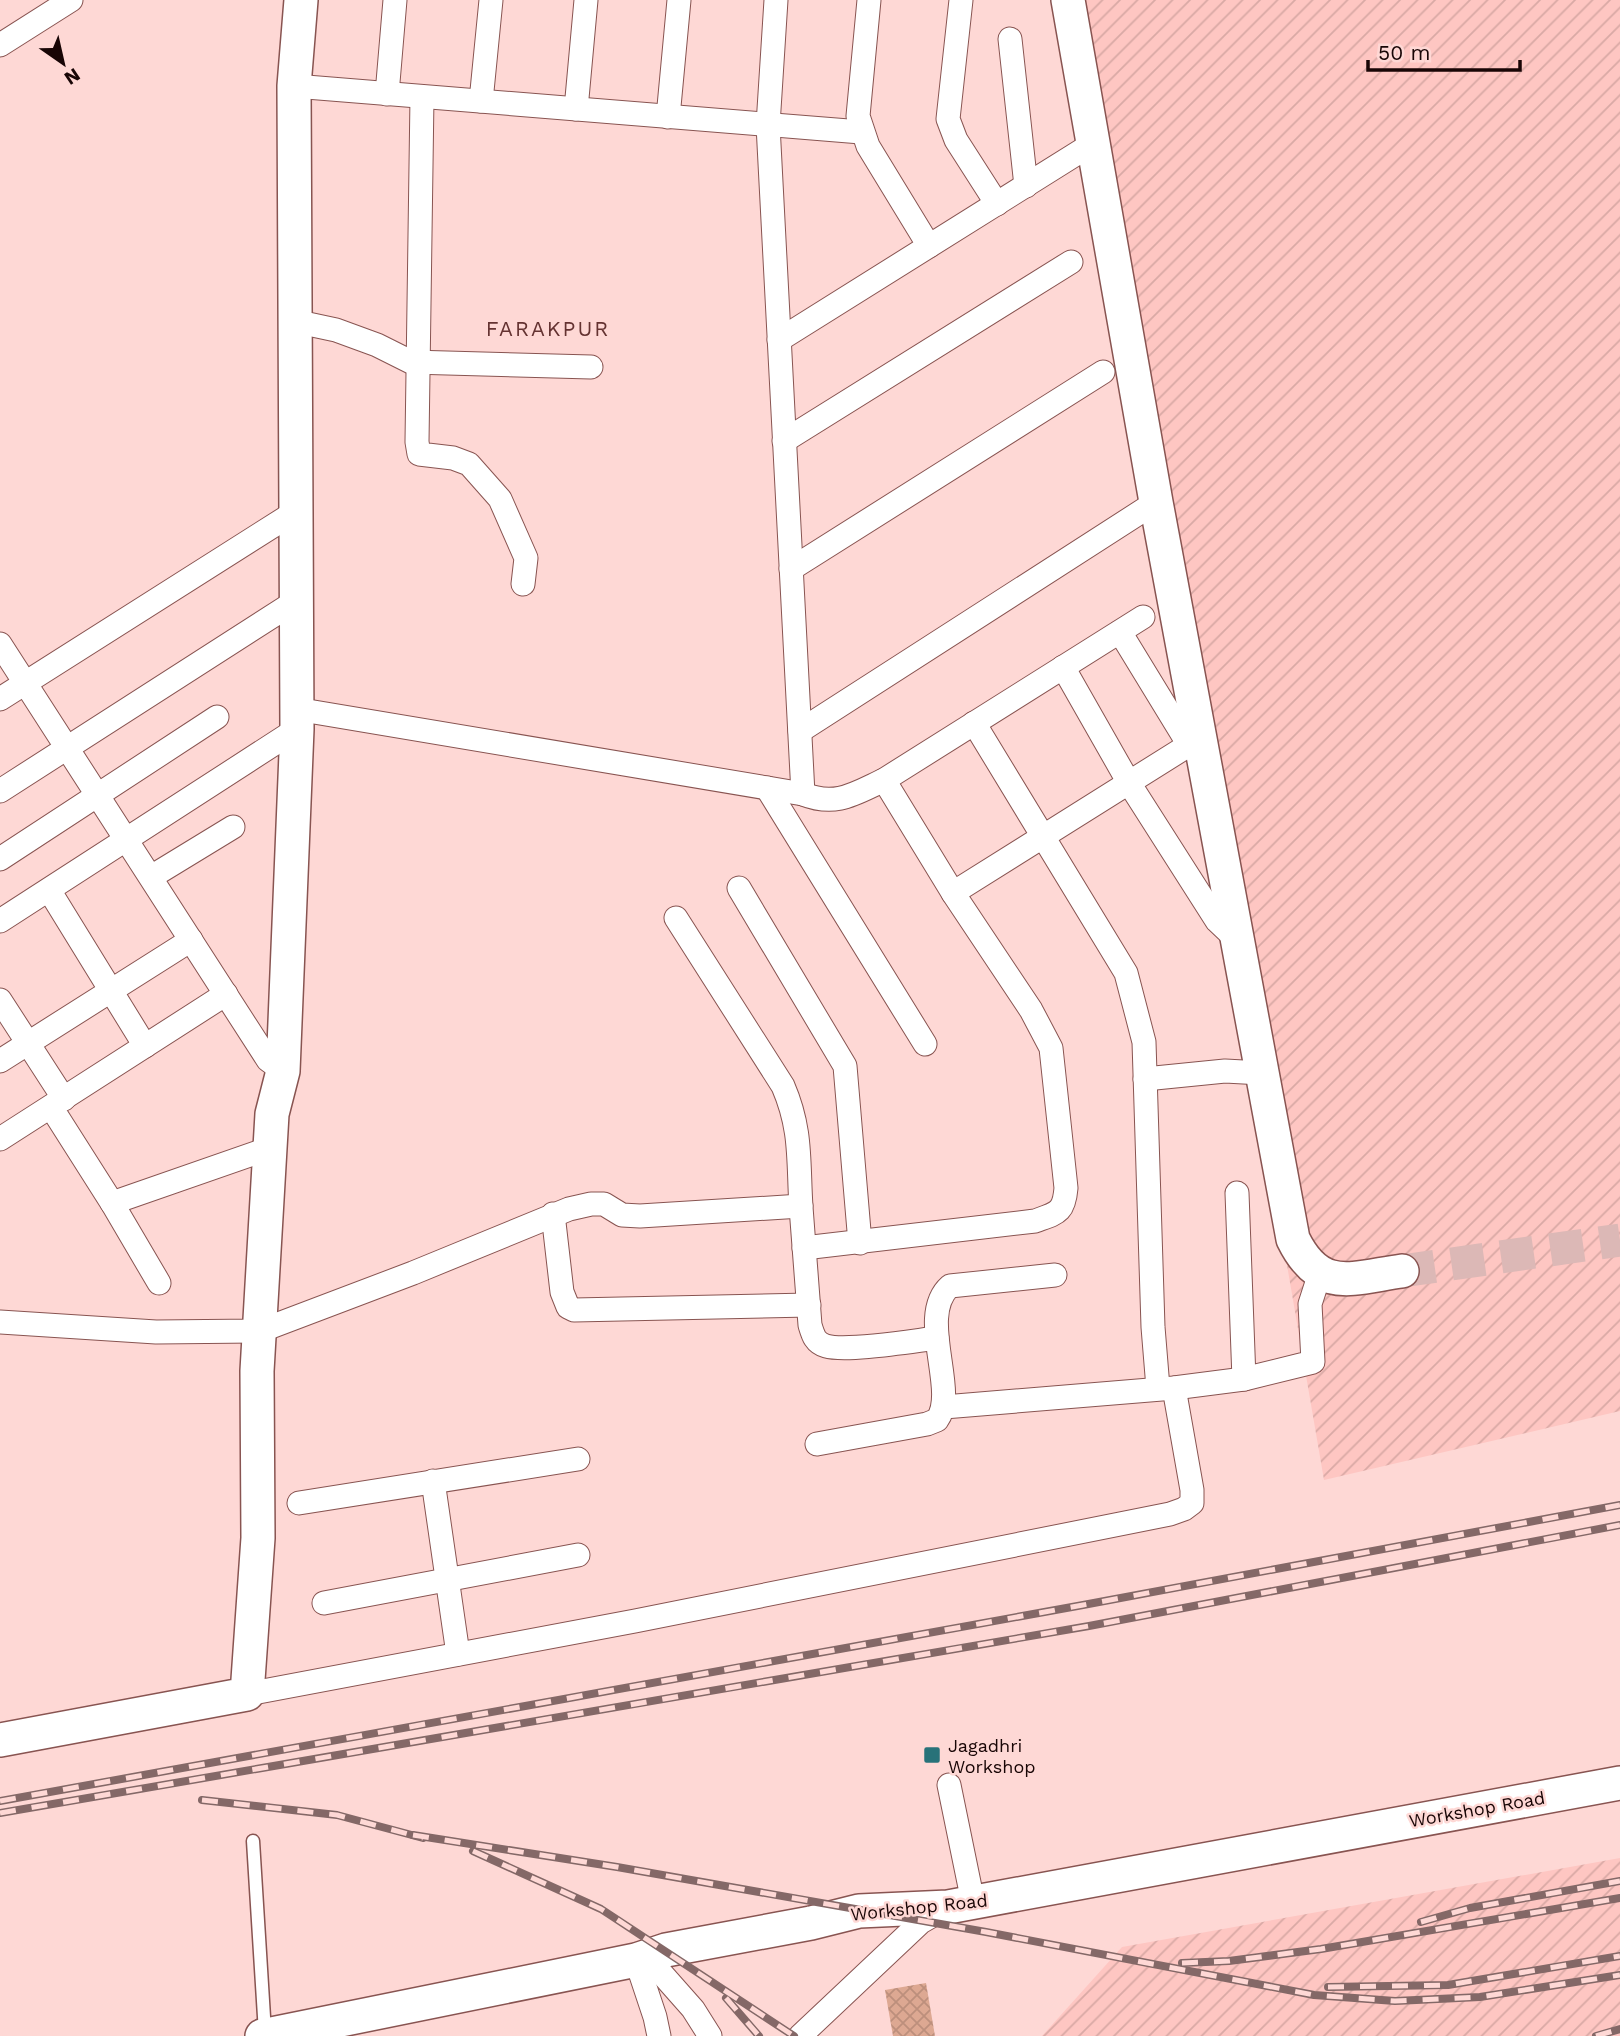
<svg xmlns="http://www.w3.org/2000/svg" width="1620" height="2036" font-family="'Work Sans',sans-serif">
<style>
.industrial{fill:url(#industrial-furrows)}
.building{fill:url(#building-cross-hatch)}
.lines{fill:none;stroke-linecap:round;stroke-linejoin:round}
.secondary-tunnel{stroke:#dcb8b6;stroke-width:33;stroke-dasharray:33 17;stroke-linecap:butt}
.lane-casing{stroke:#885451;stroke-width:15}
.street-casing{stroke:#885451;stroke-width:25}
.secondary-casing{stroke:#885451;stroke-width:36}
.lane{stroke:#fff;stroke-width:12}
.street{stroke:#fff;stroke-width:23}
.secondary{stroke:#fff;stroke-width:33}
.rail-casing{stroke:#846867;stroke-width:8}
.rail{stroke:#fed8d5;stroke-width:5;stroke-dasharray:16;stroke-linecap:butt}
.poi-dot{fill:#287279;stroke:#fed8d5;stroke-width:2.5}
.labels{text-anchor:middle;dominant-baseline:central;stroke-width:5;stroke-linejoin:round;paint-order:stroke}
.poi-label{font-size:18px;fill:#180505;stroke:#fed8d5;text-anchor:start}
.street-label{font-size:18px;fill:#180505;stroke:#fed8d5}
.quarter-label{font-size:21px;letter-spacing:2px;fill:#643231;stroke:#fed8d5}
</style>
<defs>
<pattern id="industrial-furrows" width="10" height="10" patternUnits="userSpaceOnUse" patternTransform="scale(1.75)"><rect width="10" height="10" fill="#fec6c2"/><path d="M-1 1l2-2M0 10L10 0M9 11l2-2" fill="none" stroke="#d9a9a5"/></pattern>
<pattern id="building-cross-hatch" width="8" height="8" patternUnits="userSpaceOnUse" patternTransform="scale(1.75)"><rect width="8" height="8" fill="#dda892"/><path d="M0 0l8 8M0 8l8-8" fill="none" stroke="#bd8f7c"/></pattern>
</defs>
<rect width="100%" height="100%" fill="#fed8d5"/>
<g class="industrial">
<polygon points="1053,0 1620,0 1620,1411 1324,1480 1225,905"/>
<polygon points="1620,1858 1620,2036 1042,2036 1122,1947"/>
</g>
<polygon class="building" points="926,1983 935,2036 893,2036 885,1990"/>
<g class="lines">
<polyline class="secondary-tunnel" points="1402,1271 1620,1240"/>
<defs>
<polyline id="lane" points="253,1841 265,2033"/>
<g id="street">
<polyline points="776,0 768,125 803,794"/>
<polyline points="869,0 858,116 868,146 929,246"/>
<polyline points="961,0 948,119 956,140 997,204"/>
<polyline points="1010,39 1026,186"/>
<polyline points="0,45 71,0"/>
<polyline points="294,86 861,132"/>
<polyline points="387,94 395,0"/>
<polyline points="422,97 417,442 419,454 453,458 469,464 500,499 526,558 523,584"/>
<polyline points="481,101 491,0"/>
<polyline points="576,109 586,0"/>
<polyline points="668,117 679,0"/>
<polyline points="294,321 336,330 377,345 411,362 591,367"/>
<polyline points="779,340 1092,144"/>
<polyline points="784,441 1071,262"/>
<polyline points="791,569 1103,372"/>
<polyline points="1120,632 1189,745"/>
<polyline points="0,644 268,1060 283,1071"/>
<polyline points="1063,667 1129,783 1217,921 1237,940"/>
<polyline points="0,699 295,512"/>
<path d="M296,709L803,794C836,807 854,794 884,780L1143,617"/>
<polyline points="974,723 1126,973 1144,1042 1153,1327 1158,1388"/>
<polyline points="800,731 1156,502"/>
<polyline points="767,788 925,1044"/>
<polyline points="0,791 296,601"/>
<polyline points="0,859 217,717"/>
<polyline points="151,877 233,827"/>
<polyline points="739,888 845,1066 860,1243"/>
<polyline points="49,890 145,1046"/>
<polyline points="953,893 1200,738"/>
<path d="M676,918L783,1086C802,1130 798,1161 801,1207C804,1246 807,1286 810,1325C813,1335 815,1343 826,1346C847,1352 912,1341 937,1338"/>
<polyline points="0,921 297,729"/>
<polyline points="0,1000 64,1099"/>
<polyline points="0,1061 191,940"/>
<polyline points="1145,1079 1225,1071 1262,1073"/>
<polyline points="51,1107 112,1203 159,1283"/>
<polyline points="0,1139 226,994"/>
<polyline points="1237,1193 1244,1379"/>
<polyline points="112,1203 270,1148"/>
<polyline points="553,1214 562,1292 568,1307 574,1310 809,1305"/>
<path d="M804,1248L1035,1221C1057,1213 1064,1213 1066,1188L1051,1048L1031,1010L953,893L884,780"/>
<polyline points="0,1322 156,1332 260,1331 413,1273 569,1209 591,1204 604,1204 622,1215 640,1216 801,1206"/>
<polyline points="944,1407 1174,1388 1244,1379 1313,1362 1310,1304 1320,1273"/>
<path d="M817,1444L927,1424L937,1420C959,1391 916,1316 950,1286L1055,1275"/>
<polyline points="433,1481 458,1654"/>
<polyline points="299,1503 578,1459"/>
<polyline points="324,1603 578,1555"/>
<polyline points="247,1694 635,1621 1170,1514 1184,1509 1192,1503 1192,1490 1174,1388"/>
<polyline points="949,1785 973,1902"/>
<polyline points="647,1957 693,2009 710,2036"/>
<polyline points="636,1960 655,2017 659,2036"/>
<polyline points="800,2036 921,1922 942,1910"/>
</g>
<g id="secondary">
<path d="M1068,0L1156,502L1293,1239C1320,1294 1351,1278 1402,1271"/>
<polyline points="0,1740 247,1694 258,1538 257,1371 270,1148 272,1114 283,1071 297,729 294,86 301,0"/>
<polyline points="262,2036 636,1960 666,1950 811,1923 859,1911 948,1907 1620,1783"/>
</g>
</defs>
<use href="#lane" class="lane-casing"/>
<use href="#street" class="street-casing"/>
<use href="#secondary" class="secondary-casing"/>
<use href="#lane" class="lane"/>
<use href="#street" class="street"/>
<use href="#secondary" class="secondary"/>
<defs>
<g id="rail">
<polyline points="202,1800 337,1815 423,1838"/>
<polyline points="0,1801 1083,1605 1620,1505"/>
<polyline points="0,1813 1089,1626 1620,1525"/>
<polyline points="413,1835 617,1867 986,1932 1314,1995 1395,2001 1480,1997 1620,1975"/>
<polyline points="473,1851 601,1909 794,2036"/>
<polyline points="1421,1922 1470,1908 1620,1881"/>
<polyline points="1182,1963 1229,1961 1321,1949 1620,1898"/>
<polyline points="1328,1987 1448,1985 1620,1956"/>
<polyline points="726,1998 759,2036"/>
<polyline points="1596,2036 1620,2029"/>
</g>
</defs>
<use href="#rail" class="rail-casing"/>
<use href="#rail" class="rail"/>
</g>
<rect class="poi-dot" x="923" y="1746" width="18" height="18" rx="3.5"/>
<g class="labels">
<g class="poi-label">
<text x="948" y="1745">Jagadhri<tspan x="948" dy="21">Workshop</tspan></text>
</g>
<g class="street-label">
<text transform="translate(1477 1809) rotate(-10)">Workshop Road</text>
<text transform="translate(919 1907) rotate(-6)">Workshop Road</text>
</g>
<g class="quarter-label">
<text x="548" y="328">FARAKPUR</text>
</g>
</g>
<g transform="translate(63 63) rotate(146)" stroke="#fed8d5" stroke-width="5" paint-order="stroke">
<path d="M0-5L12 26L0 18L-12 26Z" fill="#180505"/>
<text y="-10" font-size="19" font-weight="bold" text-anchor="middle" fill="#180505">N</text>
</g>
<path d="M1368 60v10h152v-10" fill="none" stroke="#180505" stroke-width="3.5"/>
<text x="1378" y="60" font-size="21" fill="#180505" stroke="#fed8d5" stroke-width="5" paint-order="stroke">50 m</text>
</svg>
